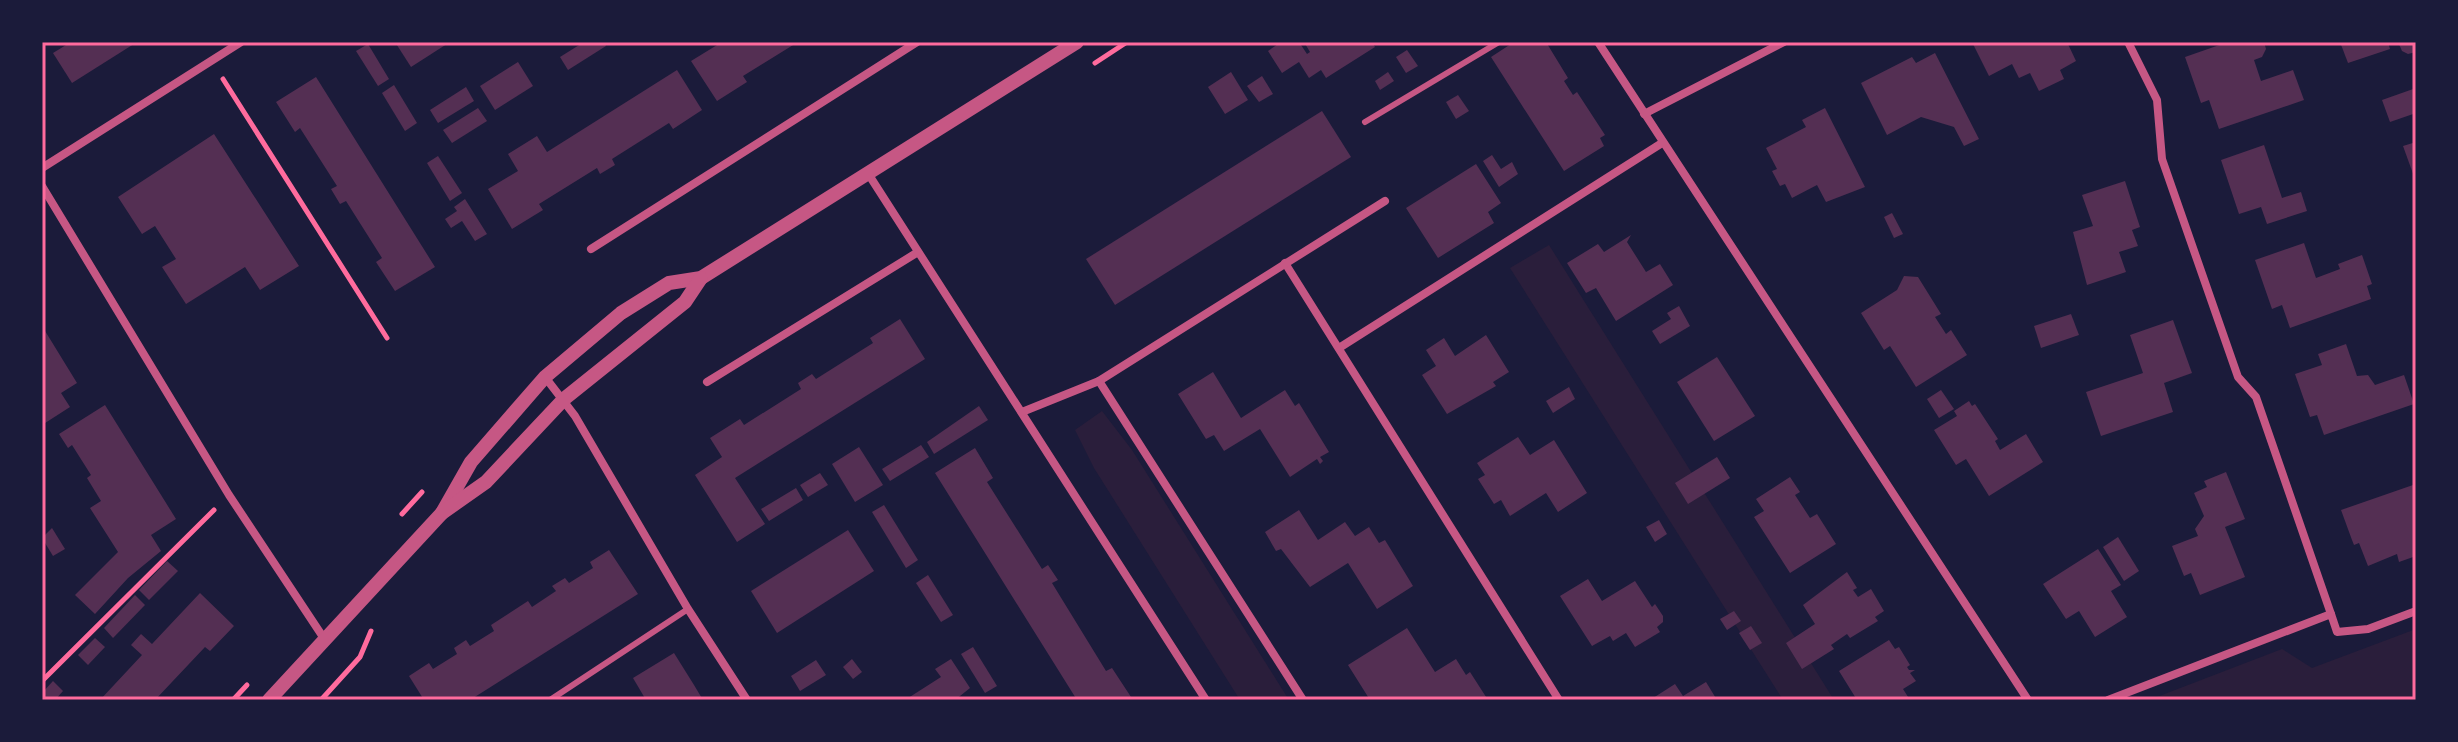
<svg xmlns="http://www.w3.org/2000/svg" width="2458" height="742" font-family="Rubik,sans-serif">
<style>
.green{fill:#2a1e3b}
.building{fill:#542f53}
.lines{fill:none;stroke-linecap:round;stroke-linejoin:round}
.path{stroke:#ff6b9d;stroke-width:5}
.service{stroke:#c65784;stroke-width:6}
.minor{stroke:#c65784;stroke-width:8}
.tertiary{stroke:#c65784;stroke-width:14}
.neatline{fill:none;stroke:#ff6b9d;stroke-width:3}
</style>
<rect width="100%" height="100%" fill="#1b1b3a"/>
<g class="green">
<polygon points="1549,245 1834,700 1783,700 1510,268"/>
<polygon points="1102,411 1132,450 1289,700 1240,700 1094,468 1075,430"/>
<polygon points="2416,629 2416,700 2149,700 2282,649 2312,668"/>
</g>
<g class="building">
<polygon points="71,42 137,42 72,83 53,53"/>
<polygon points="395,42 450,42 411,67"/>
<polygon points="584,42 604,42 606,46 568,70 560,57"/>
<polygon points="722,42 798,42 743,76 747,82 717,101 691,61"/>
<polygon points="1281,42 1299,42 1307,54 1310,52 1304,42 1372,42 1375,47 1326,78 1321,70 1309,78 1299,62 1282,73 1268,51"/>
<polygon points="1514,42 1546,42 1568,78 1564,81 1573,95 1577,92 1605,135 1600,138 1604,146 1564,171 1491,57"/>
<polygon points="1976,42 2067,42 2076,61 2060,70 2064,79 2039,91 2030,73 2019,78 2012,64 1989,76 1973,44"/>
<polygon points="2228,42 2264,42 2266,49 2262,57 2254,60 2261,81 2293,70 2304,100 2219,129 2209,100 2201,103 2185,57"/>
<polygon points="2340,42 2388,42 2390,49 2348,63"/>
<polygon points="2398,42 2416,42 2416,52 2408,54 2402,51"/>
<polygon points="368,44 389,79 378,86 356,51"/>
<polygon points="1407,50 1418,66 1406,73 1396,57"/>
<polygon points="1935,53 1979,139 1964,146 1954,127 1921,117 1887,135 1861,83 1912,57 1916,63"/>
<polygon points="518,62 533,86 495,110 480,86"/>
<polygon points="677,70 702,110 673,129 669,123 612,159 615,165 600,174 597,168 539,204 543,210 512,229 488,189 518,171 508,154 537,136 547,152"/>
<polygon points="1231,72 1248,100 1225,114 1208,87"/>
<polygon points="1388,72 1394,81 1380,90 1375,81"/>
<polygon points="1262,76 1273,94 1259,102 1247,86"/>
<polygon points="316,77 435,267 395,291 376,262 382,258 346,201 340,204 331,189 337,186 300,128 295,132 276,102"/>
<polygon points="394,85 417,123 405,131 382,93"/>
<polygon points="466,87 474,101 438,123 430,110"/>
<polygon points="2416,88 2416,113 2390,122 2382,100"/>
<polygon points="1458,95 1469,111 1456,119 1446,102"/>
<polygon points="478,108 487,121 452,143 443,130"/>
<polygon points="1825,108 1865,187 1826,202 1817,185 1792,198 1785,184 1780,186 1772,171 1777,169 1766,148 1806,127 1802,120"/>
<polygon points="1322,111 1351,157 1115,305 1086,259"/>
<polygon points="214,134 299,266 260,290 245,267 186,304 162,267 176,259 155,226 142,234 118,197"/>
<polygon points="2416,142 2416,182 2403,146"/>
<polygon points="2264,145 2282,198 2301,192 2307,211 2267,224 2261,207 2239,214 2221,160"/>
<polygon points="1492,155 1501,169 1512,162 1518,174 1499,187 1483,161"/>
<polygon points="438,156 462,193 450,201 427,163"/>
<polygon points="1476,164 1501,203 1488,212 1494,223 1438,258 1406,208"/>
<polygon points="2125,181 2140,227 2132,230 2138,246 2119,252 2126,272 2087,285 2073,232 2093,226 2082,195"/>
<polygon points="465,199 487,234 475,241 462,221 451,228 445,219 457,211 454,207"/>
<polygon points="1892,213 1903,234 1894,238 1884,217"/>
<polygon points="1631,235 1627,242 1646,272 1660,264 1673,285 1616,321 1596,288 1586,293 1567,263 1598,244 1604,252"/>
<polygon points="2304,243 2316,278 2340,269 2338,264 2362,255 2372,284 2367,286 2371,299 2290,328 2282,305 2272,309 2255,260"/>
<polygon points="1904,276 1918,277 1941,314 1935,317 1946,334 1951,330 1967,355 1916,387 1890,346 1884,350 1861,313 1897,290"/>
<polygon points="1679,306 1690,326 1660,344 1652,331 1671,319 1667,313"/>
<polygon points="2071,314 2079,335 2041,348 2034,326"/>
<polygon points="900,319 925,359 735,478 765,524 737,542 695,475 722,457 710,438 740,419 744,425 801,389 798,383 812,374 816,379 873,343 870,338"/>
<polygon points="2173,320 2192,373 2164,383 2173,412 2101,436 2086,392 2143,373 2130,335"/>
<polygon points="42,326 77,383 61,393 70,407 42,425"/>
<polygon points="1486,335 1509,372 1493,382 1496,386 1447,414 1422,375 1436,366 1426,350 1444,338 1455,356"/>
<polygon points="2346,344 2357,376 2368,375 2375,385 2404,375 2414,404 2324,435 2317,415 2310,417 2295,374 2322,365 2318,354"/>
<polygon points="1717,357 1755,416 1714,441 1677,382"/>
<polygon points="1213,372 1241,418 1285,390 1295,406 1299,403 1329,452 1320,457 1323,461 1320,464 1317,459 1290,477 1260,429 1224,451 1214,435 1206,439 1178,394"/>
<polygon points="1569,387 1575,399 1553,413 1546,401"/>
<polygon points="1941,390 1954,409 1939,418 1927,399"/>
<polygon points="1969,401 1972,406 1975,404 1998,439 1995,441 2000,450 2026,434 2043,462 1989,496 1966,459 1956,465 1934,430 1957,416 1954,411"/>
<polygon points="105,405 176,519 151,535 161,551 128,578 95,614 75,595 118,552 90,508 101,501 87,478 91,475 72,445 68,448 59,434"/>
<polygon points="979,406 988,420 934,454 927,442"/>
<polygon points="1518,437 1530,455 1554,440 1587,493 1558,512 1546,493 1510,516 1501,500 1494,504 1478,479 1485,475 1477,463"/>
<polygon points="921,445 929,457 890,481 882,469"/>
<polygon points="859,447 883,485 855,502 832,464"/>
<polygon points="975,448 993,478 987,482 1042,569 1048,565 1058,580 1052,583 1106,671 1112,668 1131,697 1127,700 1077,700 935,473"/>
<polygon points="1717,457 1730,478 1688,504 1675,483"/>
<polygon points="2226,472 2245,519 2225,527 2245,577 2200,595 2191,573 2184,576 2172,546 2198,536 2195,529 2204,516 2194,493 2207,487 2204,481"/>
<polygon points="820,473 828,485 808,497 800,485"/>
<polygon points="1790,477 1800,492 1795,495 1810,518 1817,514 1836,544 1790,573 1754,517 1764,511 1756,499"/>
<polygon points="2413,485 2416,556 2399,562 2397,554 2368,566 2359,543 2354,545 2352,540 2341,510"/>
<polygon points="796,488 803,500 769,521 761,509"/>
<polygon points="884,505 918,560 906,568 872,512"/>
<polygon points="1299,510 1318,540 1345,522 1355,536 1369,527 1379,543 1385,540 1413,586 1377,609 1348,563 1310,587 1281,549 1276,551 1265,532"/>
<polygon points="1659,520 1667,534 1655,542 1646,527"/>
<polygon points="52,528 65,549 53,556 42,538"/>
<polygon points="848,530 874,571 777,633 751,591"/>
<polygon points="2118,537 2139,571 2124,581 2103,547"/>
<polygon points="2098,549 2121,585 2111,591 2127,617 2095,637 2079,611 2066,619 2043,584"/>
<polygon points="609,550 638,594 470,700 424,700 409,676 429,663 433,669 457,654 454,648 466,640 470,646 494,631 491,625 528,601 532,607 556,591 552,586 565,578 569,583 593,568 590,562"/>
<polygon points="167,561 178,571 149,600 139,590"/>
<polygon points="1847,572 1857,588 1853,590 1858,597 1871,589 1884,611 1875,617 1878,621 1850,638 1847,634 1831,645 1834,649 1802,669 1786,643 1815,624 1803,605"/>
<polygon points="928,575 953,615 941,622 916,583"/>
<polygon points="1588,579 1602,601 1635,581 1652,607 1655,604 1663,616 1663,622 1657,627 1660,632 1635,647 1626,633 1613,641 1610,636 1592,646 1560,596"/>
<polygon points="200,593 234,626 210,651 205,647 155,700 100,700 142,655 131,645 141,634 152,644"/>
<polygon points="135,595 145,605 113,638 104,628"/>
<polygon points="1734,611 1741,621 1727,630 1720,619"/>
<polygon points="1751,626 1762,643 1750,650 1739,633"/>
<polygon points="1407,628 1435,672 1456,659 1466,675 1470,672 1488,700 1431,697 1370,700 1348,665"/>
<polygon points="95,638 105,647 88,665 78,655"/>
<polygon points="1889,640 1895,649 1899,647 1910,665 1907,667 1909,670 1915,670 1910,673 1916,681 1903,689 1910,700 1857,700 1839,671"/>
<polygon points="973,647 997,686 985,693 961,654"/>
<polygon points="674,653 694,685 703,700 646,700 633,678"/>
<polygon points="852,659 862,672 853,679 843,667"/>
<polygon points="951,659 970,688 955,700 905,700 941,677 935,669"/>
<polygon points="816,660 826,675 800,691 791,676"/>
<polygon points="53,681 63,691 55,700 42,700 42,693"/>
<polygon points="1706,682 1717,700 1650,700 1675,684 1683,696"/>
</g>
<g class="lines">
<g class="path">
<polyline points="1095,63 1127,42"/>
<polyline points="223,79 387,338"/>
<polyline points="402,514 422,492"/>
<polyline points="42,681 214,510"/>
<polyline points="233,700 247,685"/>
<polyline points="321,700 360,657 371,631"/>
</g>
<g class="service">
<polyline points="1365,122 1499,42"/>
<polyline points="550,700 688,609"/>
</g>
<g class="minor">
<polyline points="1598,42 2028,700"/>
<polyline points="2128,42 2157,100 2162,159 2238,377 2256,397 2331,614"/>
<polyline points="1644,114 1784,42"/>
<polyline points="42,168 241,42"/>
<polyline points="869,175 1206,700"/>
<polyline points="42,186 229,495 325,640"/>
<polyline points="591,249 917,42"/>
<polyline points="1285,263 1559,700"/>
<polyline points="1339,348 1662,143"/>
<polyline points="545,377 575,416 688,609 747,700"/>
<polyline points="1099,381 1385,201"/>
<polyline points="707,382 918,252"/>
<polyline points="1022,412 1099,381 1303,700"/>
<polyline points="2108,700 2331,614 2337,632 2368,629 2416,611"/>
</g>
<g class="tertiary">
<polyline points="442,513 471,462 545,377 621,313 669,283 701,278 1077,42"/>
<polyline points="269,700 442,513 486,482 564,399 685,302 701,278"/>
</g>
</g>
<rect width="2458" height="742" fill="none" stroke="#1b1b3a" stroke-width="88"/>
<rect x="44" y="44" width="2370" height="654" class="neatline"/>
</svg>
